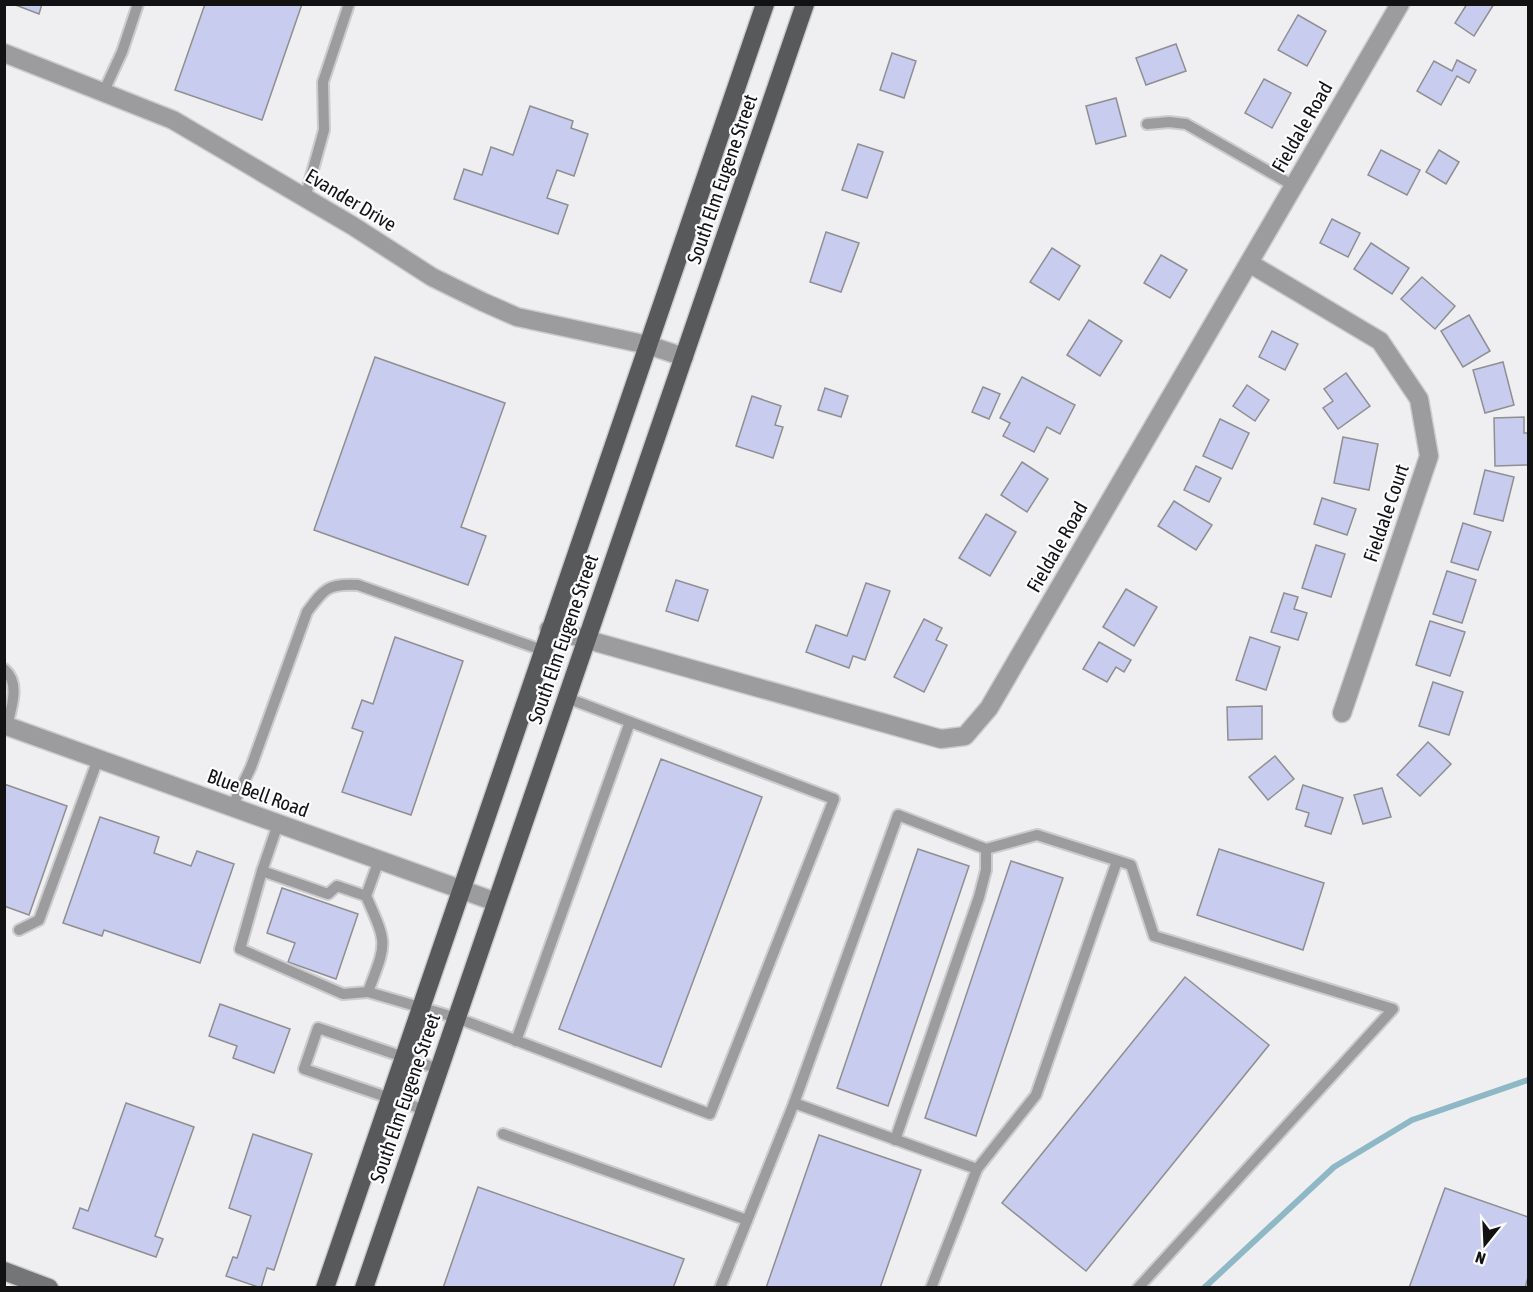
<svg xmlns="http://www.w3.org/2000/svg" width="1533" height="1292" font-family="'Asap Condensed',sans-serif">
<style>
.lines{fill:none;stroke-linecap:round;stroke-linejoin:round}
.stream{stroke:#8eb8c5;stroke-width:6}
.building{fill:#c8ccef;stroke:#8f8f92;stroke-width:1.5}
.lane-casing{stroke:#ccccce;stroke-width:14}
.street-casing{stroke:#ccccce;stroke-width:21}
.secondary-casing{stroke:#ccccce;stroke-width:21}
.primary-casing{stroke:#ccccce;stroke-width:21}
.lane{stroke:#9c9c9e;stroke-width:10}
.street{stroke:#9c9c9e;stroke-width:18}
.secondary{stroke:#747577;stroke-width:18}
.primary{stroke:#58595b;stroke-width:18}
.labels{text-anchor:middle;stroke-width:4.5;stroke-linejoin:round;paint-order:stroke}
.street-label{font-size:20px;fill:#121213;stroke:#fdfcff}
</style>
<rect width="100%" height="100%" fill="#efeff2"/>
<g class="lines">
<polyline class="stream" points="1204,1288 1334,1167 1412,1120 1528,1080"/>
</g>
<g class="building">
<polygon points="13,4 42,4 39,14"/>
<polygon points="205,4 302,4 262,120 175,90"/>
<polygon points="1467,4 1494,4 1474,36 1455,23"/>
<polygon points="1298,15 1326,31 1307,66 1278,50"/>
<polygon points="1176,44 1186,71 1146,85 1136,58"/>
<polygon points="892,53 916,61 904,98 880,90"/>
<polygon points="1457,60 1476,70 1469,83 1457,76 1441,105 1417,91 1434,61 1452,71"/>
<polygon points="1264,79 1291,93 1272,128 1245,113"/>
<polygon points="1116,98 1126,136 1096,144 1086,106"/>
<polygon points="530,106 573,121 571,128 588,134 574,176 557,170 547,198 568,205 558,234 454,199 464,169 482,175 491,147 513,155"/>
<polygon points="858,144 883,152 867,198 842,190"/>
<polygon points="1381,150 1420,170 1407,195 1368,175"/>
<polygon points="1439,150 1459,162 1446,184 1426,172"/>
<polygon points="1332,219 1360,233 1348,257 1320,243"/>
<polygon points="826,232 859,243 841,292 810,282"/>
<polygon points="1371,243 1409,268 1392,294 1354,269"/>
<polygon points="1052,248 1080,266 1059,300 1030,282"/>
<polygon points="1161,255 1187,270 1170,298 1144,283"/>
<polygon points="1422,277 1455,306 1435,329 1401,299"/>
<polygon points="1469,315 1490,351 1463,367 1441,331"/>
<polygon points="1089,320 1122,341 1100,376 1067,355"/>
<polygon points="1272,331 1298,344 1285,370 1259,357"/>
<polygon points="375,357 505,403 461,527 486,536 468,585 314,530"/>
<polygon points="1503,362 1514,405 1485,413 1473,370"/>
<polygon points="1346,373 1370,406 1338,429 1323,408 1333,401 1324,389"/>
<polygon points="1022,377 1075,405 1060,434 1047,427 1034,452 1003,436 1010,423 1000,418"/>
<polygon points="1247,385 1269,400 1255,421 1233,406"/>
<polygon points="983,387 1000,394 989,419 972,412"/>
<polygon points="825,388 848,396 841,417 818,410"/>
<polygon points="752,396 781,406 775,425 783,427 773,458 736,446"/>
<polygon points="1524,417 1524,433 1528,433 1528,465 1495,466 1494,418"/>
<polygon points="1220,419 1249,433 1232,469 1203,456"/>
<polygon points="1343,437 1378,444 1369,490 1334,483"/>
<polygon points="1022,462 1048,479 1027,512 1001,495"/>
<polygon points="1196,466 1221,478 1209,502 1184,490"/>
<polygon points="1485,470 1514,477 1503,521 1474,514"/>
<polygon points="1322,498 1356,509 1347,535 1314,524"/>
<polygon points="1174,501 1212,525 1196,550 1158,526"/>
<polygon points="986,514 1016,532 990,576 959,558"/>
<polygon points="1463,523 1491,532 1478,570 1451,562"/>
<polygon points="1316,545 1345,554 1331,597 1302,588"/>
<polygon points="1447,571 1476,580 1462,623 1433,614"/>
<polygon points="676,580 708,590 698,621 666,611"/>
<polygon points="866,583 890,591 865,660 853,656 849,668 806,652 816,625 847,636"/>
<polygon points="1126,589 1157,607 1134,646 1103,627"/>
<polygon points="1284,593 1298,597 1294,609 1307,613 1298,640 1271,632"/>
<polygon points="924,619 942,628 936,640 947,645 924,692 894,677"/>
<polygon points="1430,621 1465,632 1450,676 1416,665"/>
<polygon points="395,637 463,661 411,815 342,792 363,732 352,728 362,700 373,704"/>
<polygon points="1250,637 1280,647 1266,690 1236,680"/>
<polygon points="1099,642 1131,660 1124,672 1116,667 1107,682 1083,669"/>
<polygon points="1433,682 1463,692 1449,735 1419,726"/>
<polygon points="1262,706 1262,739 1228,740 1227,707"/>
<polygon points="1428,742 1451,764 1420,796 1397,775"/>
<polygon points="1275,756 1294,779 1268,800 1249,777"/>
<polygon points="661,759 762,797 661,1067 559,1029"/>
<polygon points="4,784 67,806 29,915 4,906"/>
<polygon points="1303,785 1343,798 1331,834 1305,826 1309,813 1296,809"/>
<polygon points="1382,788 1391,817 1363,824 1354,795"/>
<polygon points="100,817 159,837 154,853 191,866 197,851 234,864 200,963 104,930 102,936 63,923"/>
<polygon points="918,849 969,866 888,1106 837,1088"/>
<polygon points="1219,849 1324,883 1303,950 1197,915"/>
<polygon points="1011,861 1063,878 976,1136 925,1118"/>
<polygon points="282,888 358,914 336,979 288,962 295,943 267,933"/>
<polygon points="1185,977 1269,1045 1086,1271 1002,1203"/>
<polygon points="220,1004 290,1029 274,1073 233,1058 237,1046 209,1036"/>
<polygon points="126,1103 194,1127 155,1236 163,1239 156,1257 73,1228 80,1208 88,1211"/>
<polygon points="253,1134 312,1154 274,1270 267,1268 261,1288 226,1276 233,1257 237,1258 251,1216 229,1208"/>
<polygon points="819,1135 921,1170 880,1288 766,1288"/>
<polygon points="478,1187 684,1259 673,1288 443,1288"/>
<polygon points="1445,1188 1528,1217 1528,1277 1525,1288 1409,1288"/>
</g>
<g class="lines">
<defs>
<g id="lane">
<polyline points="104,91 122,52 138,4"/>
<polyline points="1147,124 1169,122 1186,124 1294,186"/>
<polyline points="305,198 324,130 323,82 349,4"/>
<path d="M4,669C21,683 11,708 7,726"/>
<path d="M232,807L251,767L307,612C324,589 328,583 358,585L542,650"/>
<polyline points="278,824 262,871 328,894 337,886 366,896"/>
<path d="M379,860L366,896C388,946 387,941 368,992L457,1018L710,1114L834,799L567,698"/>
<polyline points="262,871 240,949 343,994 368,992"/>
<polyline points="19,930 39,920 98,759"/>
<polyline points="516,1041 630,722"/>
<polyline points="794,1103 898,815 986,849 1037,835 1131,865 1154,936 1393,1009 1138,1288"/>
<polyline points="425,1110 304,1069 318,1028 439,1069"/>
<polyline points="503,1134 747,1220"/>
<polyline points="895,1140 979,897 986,870 986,849"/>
<polyline points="977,1169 1036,1095 1117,861"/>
<polyline points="720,1288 794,1103 977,1169 931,1288"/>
</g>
<g id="street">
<polyline points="4,53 173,120 353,226 432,277 483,302 517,317 648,345 684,357"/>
<polyline points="1249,263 1380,341 1419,399 1429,456 1342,713"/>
<polyline points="549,629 941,739 965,736 989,708 1400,4"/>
<polyline points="4,725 496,902"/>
</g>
<polyline id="secondary" points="4,1271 49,1288"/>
<g id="primary">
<polyline points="325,1288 765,4"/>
<polyline points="364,1288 805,4"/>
</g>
</defs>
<use href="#lane" class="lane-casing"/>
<use href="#street" class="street-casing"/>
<use href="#secondary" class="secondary-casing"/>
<use href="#primary" class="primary-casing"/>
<use href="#lane" class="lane"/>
<use href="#street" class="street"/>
<use href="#secondary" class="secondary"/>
<use href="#primary" class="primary"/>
</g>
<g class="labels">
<g class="street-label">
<text transform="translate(1302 127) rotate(-60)" y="7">Fieldale Road</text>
<text transform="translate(722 179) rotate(-71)" y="7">South Elm Eugene Street</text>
<text transform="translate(351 200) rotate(31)" y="7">Evander Drive</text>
<text transform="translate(1386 513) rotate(-71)" y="7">Fieldale Court</text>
<text transform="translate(1057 547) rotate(-60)" y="7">Fieldale Road</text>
<text transform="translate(563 639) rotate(-71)" y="7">South Elm Eugene Street</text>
<text transform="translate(258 793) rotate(20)" y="7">Blue Bell Road</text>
<text transform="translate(405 1098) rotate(-71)" y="7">South Elm Eugene Street</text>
</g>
</g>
<rect width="1533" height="1292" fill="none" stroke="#121213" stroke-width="12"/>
<g transform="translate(1485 1244) rotate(198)" stroke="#fdfcff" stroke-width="4.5" paint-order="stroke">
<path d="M0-4.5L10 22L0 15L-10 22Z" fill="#121213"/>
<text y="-9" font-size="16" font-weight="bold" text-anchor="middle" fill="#121213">N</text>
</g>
</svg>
